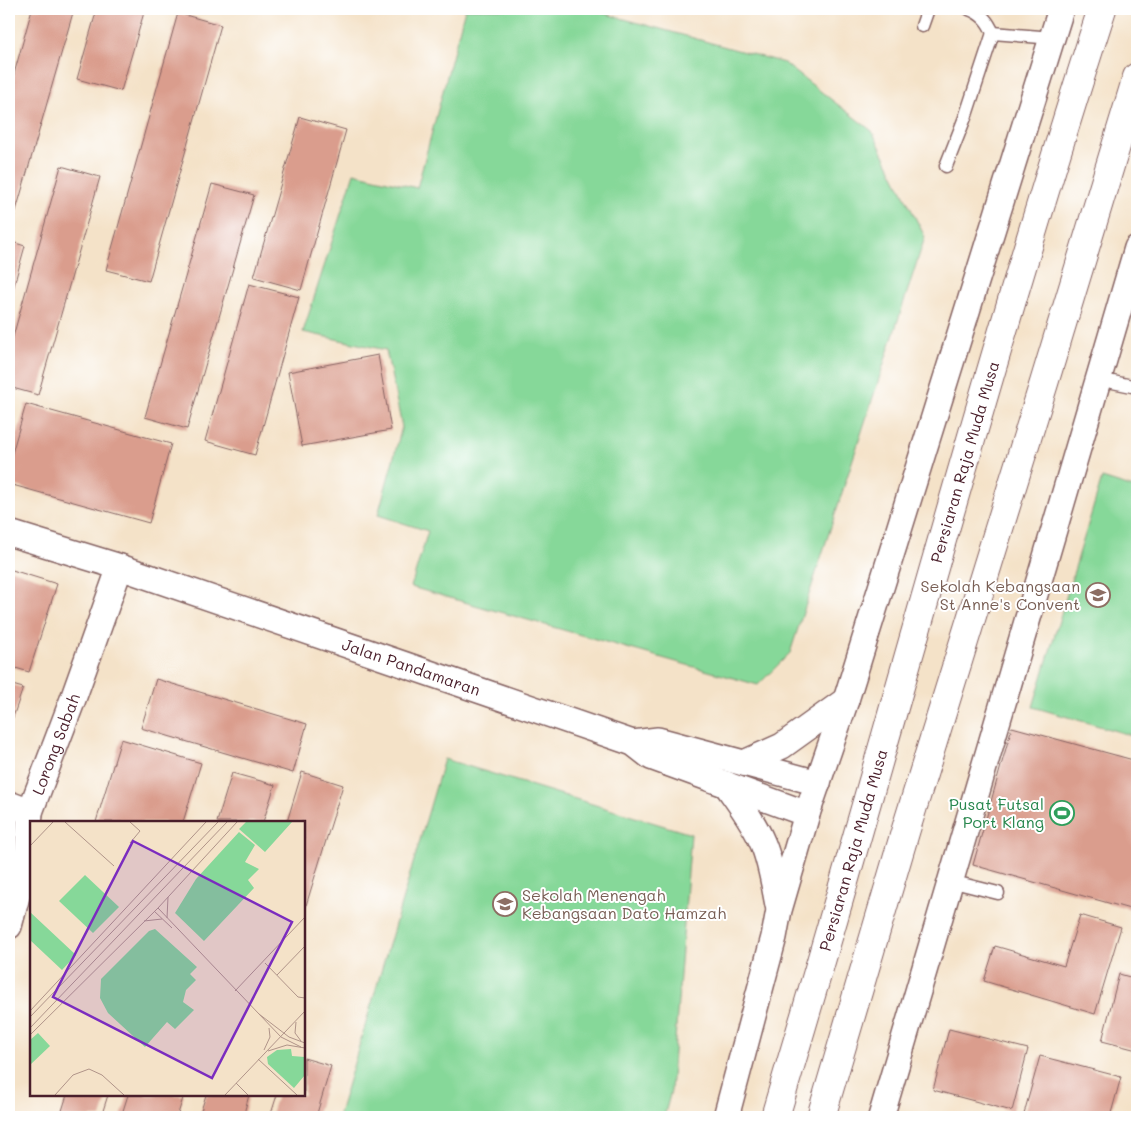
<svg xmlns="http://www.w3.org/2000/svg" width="1146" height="1126" font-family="Mali,sans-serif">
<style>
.green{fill:#86d899;stroke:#687c62}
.building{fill:#da9d8d}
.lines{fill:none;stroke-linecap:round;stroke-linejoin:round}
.service-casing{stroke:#866362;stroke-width:15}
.minor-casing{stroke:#866362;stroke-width:28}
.secondary-casing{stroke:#866362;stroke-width:30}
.service{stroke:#fff;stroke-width:12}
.minor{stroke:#fff;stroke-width:25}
.secondary{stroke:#fff;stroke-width:28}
.labels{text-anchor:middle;stroke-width:4;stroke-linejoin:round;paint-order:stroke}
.street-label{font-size:16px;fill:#4a1f2b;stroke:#fff}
.education-label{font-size:16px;fill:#785e54;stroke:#fff;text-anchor:end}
.leisure-label{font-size:16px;fill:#27864d;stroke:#fff;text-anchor:end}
.inset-road{fill:none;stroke:#b09489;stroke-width:1}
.view{fill:#7b2cbf;fill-opacity:0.15;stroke:#7b2cbf;stroke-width:2.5}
.inset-edge{fill:none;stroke:#4a1f2b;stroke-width:2.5}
</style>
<rect width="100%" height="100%" fill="#fff"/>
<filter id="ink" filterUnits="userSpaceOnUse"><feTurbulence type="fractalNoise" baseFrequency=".02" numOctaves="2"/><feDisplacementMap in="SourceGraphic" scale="10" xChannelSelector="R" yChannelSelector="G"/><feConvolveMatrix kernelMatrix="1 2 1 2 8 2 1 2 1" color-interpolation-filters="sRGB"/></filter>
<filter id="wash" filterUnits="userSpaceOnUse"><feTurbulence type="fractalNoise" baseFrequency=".0096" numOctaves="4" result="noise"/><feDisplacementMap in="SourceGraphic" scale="20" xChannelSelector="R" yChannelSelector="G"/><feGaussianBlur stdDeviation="1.12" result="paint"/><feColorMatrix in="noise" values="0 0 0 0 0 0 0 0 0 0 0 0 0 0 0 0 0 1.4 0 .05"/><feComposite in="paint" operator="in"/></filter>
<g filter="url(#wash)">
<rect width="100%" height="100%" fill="#f4e2c8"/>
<g class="green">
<polygon points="465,9 588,9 784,63 872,131 925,237 790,653 758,685 411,587 428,531 378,515 402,427 386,350 303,332 354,173 417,188"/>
<polygon points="1102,478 1137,489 1137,737 1033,707"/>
<polygon points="444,759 691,834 671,1091 664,1117 338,1117"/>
</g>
<g id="blocks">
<g class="building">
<polygon points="32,9 74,9 9,235 9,92"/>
<polygon points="97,9 145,9 121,91 77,79"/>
<polygon points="178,13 221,25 149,281 106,270"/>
<polygon points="300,117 346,130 301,290 254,277"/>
<polygon points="61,166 100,177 38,395 9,387 9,351"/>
<polygon points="212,184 254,195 187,429 145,417"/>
<polygon points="9,241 25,246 9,303"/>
<polygon points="249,284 299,297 255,455 205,441"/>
<polygon points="378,355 391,430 302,446 288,372"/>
<polygon points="26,404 171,444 149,523 9,484 9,464"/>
<polygon points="9,569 57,584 29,672 9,666"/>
<polygon points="156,679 307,724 293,773 141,728"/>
<polygon points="9,684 23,688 9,729"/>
<polygon points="1012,727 1137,761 1137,911 973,865"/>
<polygon points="121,739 201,763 183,822 96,822"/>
<polygon points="302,772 343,785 304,912 304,822 287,822"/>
<polygon points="232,773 275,785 263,822 217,822"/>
<polygon points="1080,915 1121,927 1095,1014 984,981 995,946 1064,966"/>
<polygon points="1119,974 1137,979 1137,1050 1102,1041"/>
<polygon points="949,1029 1028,1049 1012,1111 933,1090"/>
<polygon points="1040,1056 1121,1077 1110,1117 1023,1117"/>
<polygon points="304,1058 331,1066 316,1117 270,1117 277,1095 304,1095"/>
<polygon points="67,1095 108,1095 101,1117 60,1117"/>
<polygon points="128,1095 184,1095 177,1117 121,1117"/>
<polygon points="206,1095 249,1095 243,1117 199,1117"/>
</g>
</g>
</g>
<g filter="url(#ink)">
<use href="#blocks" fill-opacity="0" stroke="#866362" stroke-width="1"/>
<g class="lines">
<defs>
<g id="service">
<path d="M969,9C982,14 988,21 993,33"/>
<polyline points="922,26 928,9"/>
<polyline points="946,166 966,115 993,33 1053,38"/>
<polyline points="1098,379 1137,387"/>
<polyline points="950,881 998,893"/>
</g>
<g id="minor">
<path id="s1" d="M9,533L120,567L633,743L651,757L807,814"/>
<polyline points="633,743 658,740 818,783"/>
<polyline points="744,763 782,746 846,700"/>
<path d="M726,784C739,803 754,822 763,844C771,863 774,885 778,905"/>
<polyline points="9,804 30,812"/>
<path id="s2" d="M9,926L27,859L30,812L73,699L120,567"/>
<polyline points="726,1117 774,937 779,910 807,814 846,700 1061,9"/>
<polyline points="881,1117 1137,248"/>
</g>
<g id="secondary">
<path id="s3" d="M775,1117C800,1032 826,946 850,861C932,576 1011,291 1102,9"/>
<polyline points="821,1117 906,829 1044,383 1137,77"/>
</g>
</defs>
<use href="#service" class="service-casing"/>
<use href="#minor" class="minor-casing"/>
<use href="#secondary" class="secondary-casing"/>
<use href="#service" class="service"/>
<use href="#minor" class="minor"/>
<use href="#secondary" class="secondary"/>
</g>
</g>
<defs>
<symbol id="school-ring" viewBox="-11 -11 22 22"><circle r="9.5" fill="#fff" stroke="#8d6e63" stroke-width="1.5"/><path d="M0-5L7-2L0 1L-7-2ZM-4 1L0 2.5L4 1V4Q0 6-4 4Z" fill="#8d6e63"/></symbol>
<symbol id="stadium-ring" viewBox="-11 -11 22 22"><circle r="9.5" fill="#fff" stroke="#2e9e5b" stroke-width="1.5"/><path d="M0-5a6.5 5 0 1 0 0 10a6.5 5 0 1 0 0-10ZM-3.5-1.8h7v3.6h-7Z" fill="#2e9e5b"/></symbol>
</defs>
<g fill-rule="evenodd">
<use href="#school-ring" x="1084" y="581" width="28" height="28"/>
<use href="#stadium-ring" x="1048" y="799" width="28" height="28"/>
<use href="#school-ring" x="491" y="890" width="28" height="28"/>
</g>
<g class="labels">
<g class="street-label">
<text dy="6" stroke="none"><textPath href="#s3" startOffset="682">Persiaran Raja Muda Musa</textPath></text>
<text dy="6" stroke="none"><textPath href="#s1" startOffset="424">Jalan Pandamaran</textPath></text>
<text dy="6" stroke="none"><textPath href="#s2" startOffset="189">Lorong Sabah</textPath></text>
<text dy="6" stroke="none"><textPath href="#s3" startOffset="278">Persiaran Raja Muda Musa</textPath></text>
</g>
<g class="education-label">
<text x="1080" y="592">Sekolah Kebangsaan<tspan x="1080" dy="18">St Anne's Convent</tspan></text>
<text x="522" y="901" text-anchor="start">Sekolah Menengah<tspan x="522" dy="18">Kebangsaan Dato Hamzah</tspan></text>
</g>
<g class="leisure-label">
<text x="1044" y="810">Pusat Futsal<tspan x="1044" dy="18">Port Klang</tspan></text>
</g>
</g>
<g transform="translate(30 821)">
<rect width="275" height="275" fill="#f4e2c8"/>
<path d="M216,1H262L235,31L209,8ZM209,11L225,24L215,41L229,48L218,59L224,67L174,120L145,92L166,58ZM55,54L89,86L63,112L29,80ZM0,91L46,134L32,149L0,119ZM125,108L167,146L160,153L166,159L156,169L153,181L164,189L145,208L137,201L115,226L78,192L70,177L71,158L119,110ZM8,212L20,225L0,244V219ZM261,228L262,235L275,236V254L264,267L238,243L237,236L247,229Z" fill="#86d899"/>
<path class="inset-road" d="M35,1L84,45M100,22L110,10L100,1M0,25L23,1M128,87L229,193L259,216L275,222M124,90L142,107M137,97L138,76M114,100L132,98M235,142L268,176L275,177M247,154L275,125M205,170L275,96M0,190L176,1M229,193L251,216L271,226M0,196L188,1M266,201L265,212L271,220M0,207L197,1M0,214L128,87L207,1M234,229L240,216L239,207M238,230L257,224L275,227M228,238L267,274M206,262L218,274M25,274L43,254L59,248L72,254L94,274M195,274L275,190"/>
<path class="view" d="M103,20L262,101L182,257L23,176Z"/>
<rect width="275" height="275" class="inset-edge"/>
</g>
<rect width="1146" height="1126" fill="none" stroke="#fff" stroke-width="30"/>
</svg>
